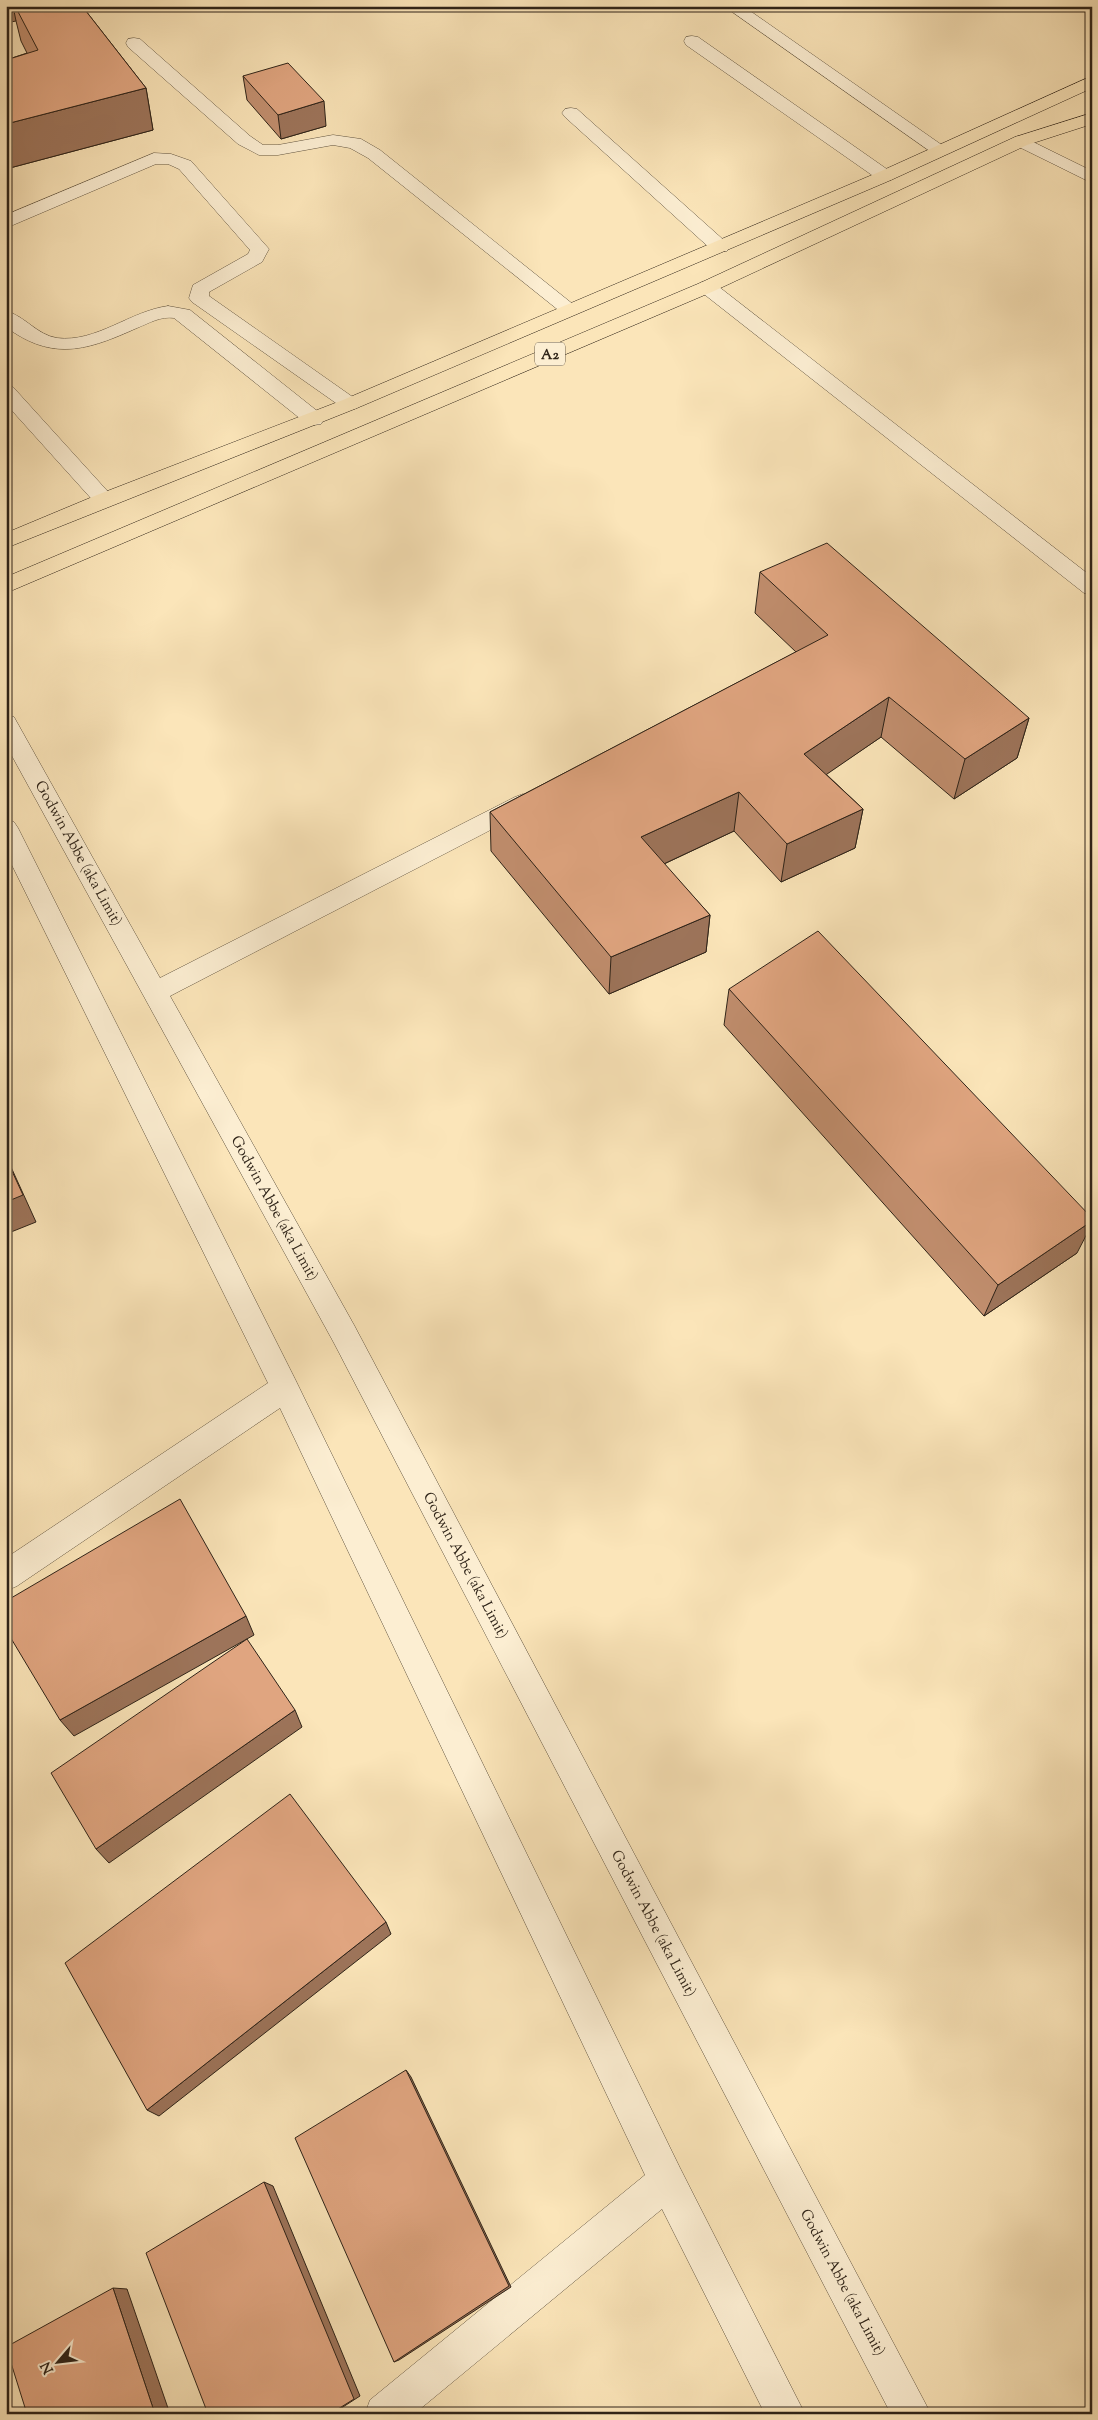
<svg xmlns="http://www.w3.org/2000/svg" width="1098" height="2420" font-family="'Sorts Mill Goudy',serif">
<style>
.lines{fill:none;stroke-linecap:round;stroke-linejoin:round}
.minor-casing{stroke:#615440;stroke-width:1}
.highway-casing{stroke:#2e2318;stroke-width:1}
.minor{fill:#fceed2;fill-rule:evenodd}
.highway{fill:#fbe5b9;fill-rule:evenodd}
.wall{fill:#c18e6e;stroke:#2e2318}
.shaded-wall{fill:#9d745a;stroke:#2e2318}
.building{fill:#e0a580;stroke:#2e2318}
.labels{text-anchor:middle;stroke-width:4;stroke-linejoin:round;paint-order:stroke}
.shield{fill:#fceed2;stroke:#6c6050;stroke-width:1}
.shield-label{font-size:14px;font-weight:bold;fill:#2e2318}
.street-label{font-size:15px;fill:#2e2318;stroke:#fceed2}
</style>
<rect width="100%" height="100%" fill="#fbe5b9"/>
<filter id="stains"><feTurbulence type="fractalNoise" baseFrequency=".004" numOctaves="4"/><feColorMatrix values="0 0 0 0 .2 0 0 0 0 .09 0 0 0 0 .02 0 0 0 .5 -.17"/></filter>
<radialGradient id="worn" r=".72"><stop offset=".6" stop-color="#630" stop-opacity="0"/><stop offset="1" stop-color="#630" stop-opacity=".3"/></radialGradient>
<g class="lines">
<defs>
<g id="minor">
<polygon points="724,6 743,6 949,150 946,154 934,154"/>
<polygon points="692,36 698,37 891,172 894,176 891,180 879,180 686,45 684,41 686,37"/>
<polygon points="134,38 140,39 250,136 263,145 278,145 333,135 361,139 380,150 579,309 576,313 569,315 562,313 368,158 350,148 333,145 278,155 259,155 238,144 128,47 126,43 128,39"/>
<polygon points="571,108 577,109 727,243 729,247 727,251 713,251 565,117 562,113 565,109"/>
<polygon points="1021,136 1092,171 1092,183 1015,145 1012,141 1015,137"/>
<polygon points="154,153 171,154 191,161 269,249 262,262 209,292 209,296 357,400 360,404 357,408 350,410 343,408 192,302 189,298 193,285 248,254 250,250 179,169 168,164 156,164 6,228 6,215"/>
<polygon points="707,281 714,283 1092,577 1092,595 1084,593 700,291 697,287 700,283"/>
<path d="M168,306L190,310L321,414L324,419L321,424L314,425L307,424L174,318C161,316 149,323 137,328C88,350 53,362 6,327V311C25,316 37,335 57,338C96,343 130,311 168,306Z"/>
<polygon points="6,385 13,387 111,495 115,500 111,505 104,507 97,505 6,404"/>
<polygon points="6,715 14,717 160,978 515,797 523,794 531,797 535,803 531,809 170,996 354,1325 931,2414 891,2414 334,1343 6,745"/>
<polygon points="6,819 14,822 18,828 295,1379 680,2168 805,2414 765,2414 662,2209 414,2414 365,2414 370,2400 645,2175 280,1408 17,1586 6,1591 6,1558 268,1383 6,853"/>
</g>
<g id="highway">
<polygon points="1092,76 1092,88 891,180 357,408 6,548 6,533 97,495 343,400 879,172"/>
<polygon points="1092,113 1092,124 1027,145 714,291 6,593 6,577 700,283 1015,137"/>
</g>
</defs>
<use href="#minor" class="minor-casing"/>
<use href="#highway" class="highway-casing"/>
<use href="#minor" class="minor"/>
<use href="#highway" class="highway"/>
</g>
<g class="wall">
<polygon points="6,6 82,6 146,88 153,130 6,169 6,60 27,53 21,41 16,21"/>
<polygon points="243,76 326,126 281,139 247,100"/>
<polygon points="760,572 1029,718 1017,758 954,799 881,737 826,774 863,809 855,848 781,882 734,831 664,864 710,915 706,952 609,994 491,851 490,812 796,652 755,613"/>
<polygon points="729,989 1077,1253 984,1316 724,1025"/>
</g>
<g class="shaded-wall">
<polygon points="6,6 13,6 16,21 6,23"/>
<polygon points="146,88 153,130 6,169 6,124"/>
<polygon points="324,101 326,126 281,139 278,115"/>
<polygon points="889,697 881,737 798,794 804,754"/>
<polygon points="1029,718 1017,758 954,799 965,759"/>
<polygon points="739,792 734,831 638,876 641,837"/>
<polygon points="863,809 855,848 781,882 787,844"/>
<polygon points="710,915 706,952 609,994 611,957"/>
<polygon points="6,1156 36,1222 6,1234"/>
<polygon points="1092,1221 1092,1224 1077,1253 984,1316 998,1285"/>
<polygon points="246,1616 254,1635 74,1736 60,1720"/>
<polygon points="295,1710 302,1727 109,1863 96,1849"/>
<polygon points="386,1922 391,1934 159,2116 147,2110"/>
<polygon points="406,2070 411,2077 511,2287 399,2360 394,2362"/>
<polygon points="264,2182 273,2186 360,2396 332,2414 330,2414"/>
<polygon points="113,2288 127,2289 170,2414 155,2414"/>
</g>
<g class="building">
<polygon points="15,6 82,6 146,88 6,124 6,60 38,50"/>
<polygon points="288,63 324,101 278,115 243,76"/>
<polygon points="827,543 1029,718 965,759 889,697 804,754 863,809 787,844 739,792 641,837 710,915 611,957 490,812 828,635 760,572"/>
<polygon points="818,931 1092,1218 1092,1221 998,1285 729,989"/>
<polygon points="6,1158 23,1195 6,1202"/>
<polygon points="180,1499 246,1616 60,1720 6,1630 6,1601"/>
<polygon points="247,1639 295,1710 96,1849 51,1773"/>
<polygon points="290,1794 386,1922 147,2110 65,1963"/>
<polygon points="406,2070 509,2286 394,2362 295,2138"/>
<polygon points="264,2182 354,2399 330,2414 208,2414 146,2253"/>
<polygon points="113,2288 155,2414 27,2414 6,2347"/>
</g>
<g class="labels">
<rect class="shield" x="535" y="342.5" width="30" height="23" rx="4"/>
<g class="shield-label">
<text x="550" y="359">A2</text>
</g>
<g class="street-label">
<text transform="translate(79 853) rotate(61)" y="5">Godwin Abbe (aka Limit)</text>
<text transform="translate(275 1208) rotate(61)" y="5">Godwin Abbe (aka Limit)</text>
<text transform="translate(466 1565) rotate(62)" y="5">Godwin Abbe (aka Limit)</text>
<text transform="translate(654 1923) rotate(62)" y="5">Godwin Abbe (aka Limit)</text>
<text transform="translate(843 2282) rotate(62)" y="5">Godwin Abbe (aka Limit)</text>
</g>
</g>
<rect width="1098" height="2420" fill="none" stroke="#fbe5b9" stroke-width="25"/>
<rect x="8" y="8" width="1083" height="2405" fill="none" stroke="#2e2318" stroke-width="2.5"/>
<rect x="12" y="12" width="1073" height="2395" fill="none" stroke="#2e2318"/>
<g transform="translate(58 2362) rotate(242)" stroke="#fceed2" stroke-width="4" paint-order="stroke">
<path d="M0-4L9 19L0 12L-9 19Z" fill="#2e2318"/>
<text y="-8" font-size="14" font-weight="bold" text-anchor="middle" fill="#2e2318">N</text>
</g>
<rect width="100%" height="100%" filter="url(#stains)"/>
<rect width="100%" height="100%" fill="url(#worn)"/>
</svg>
